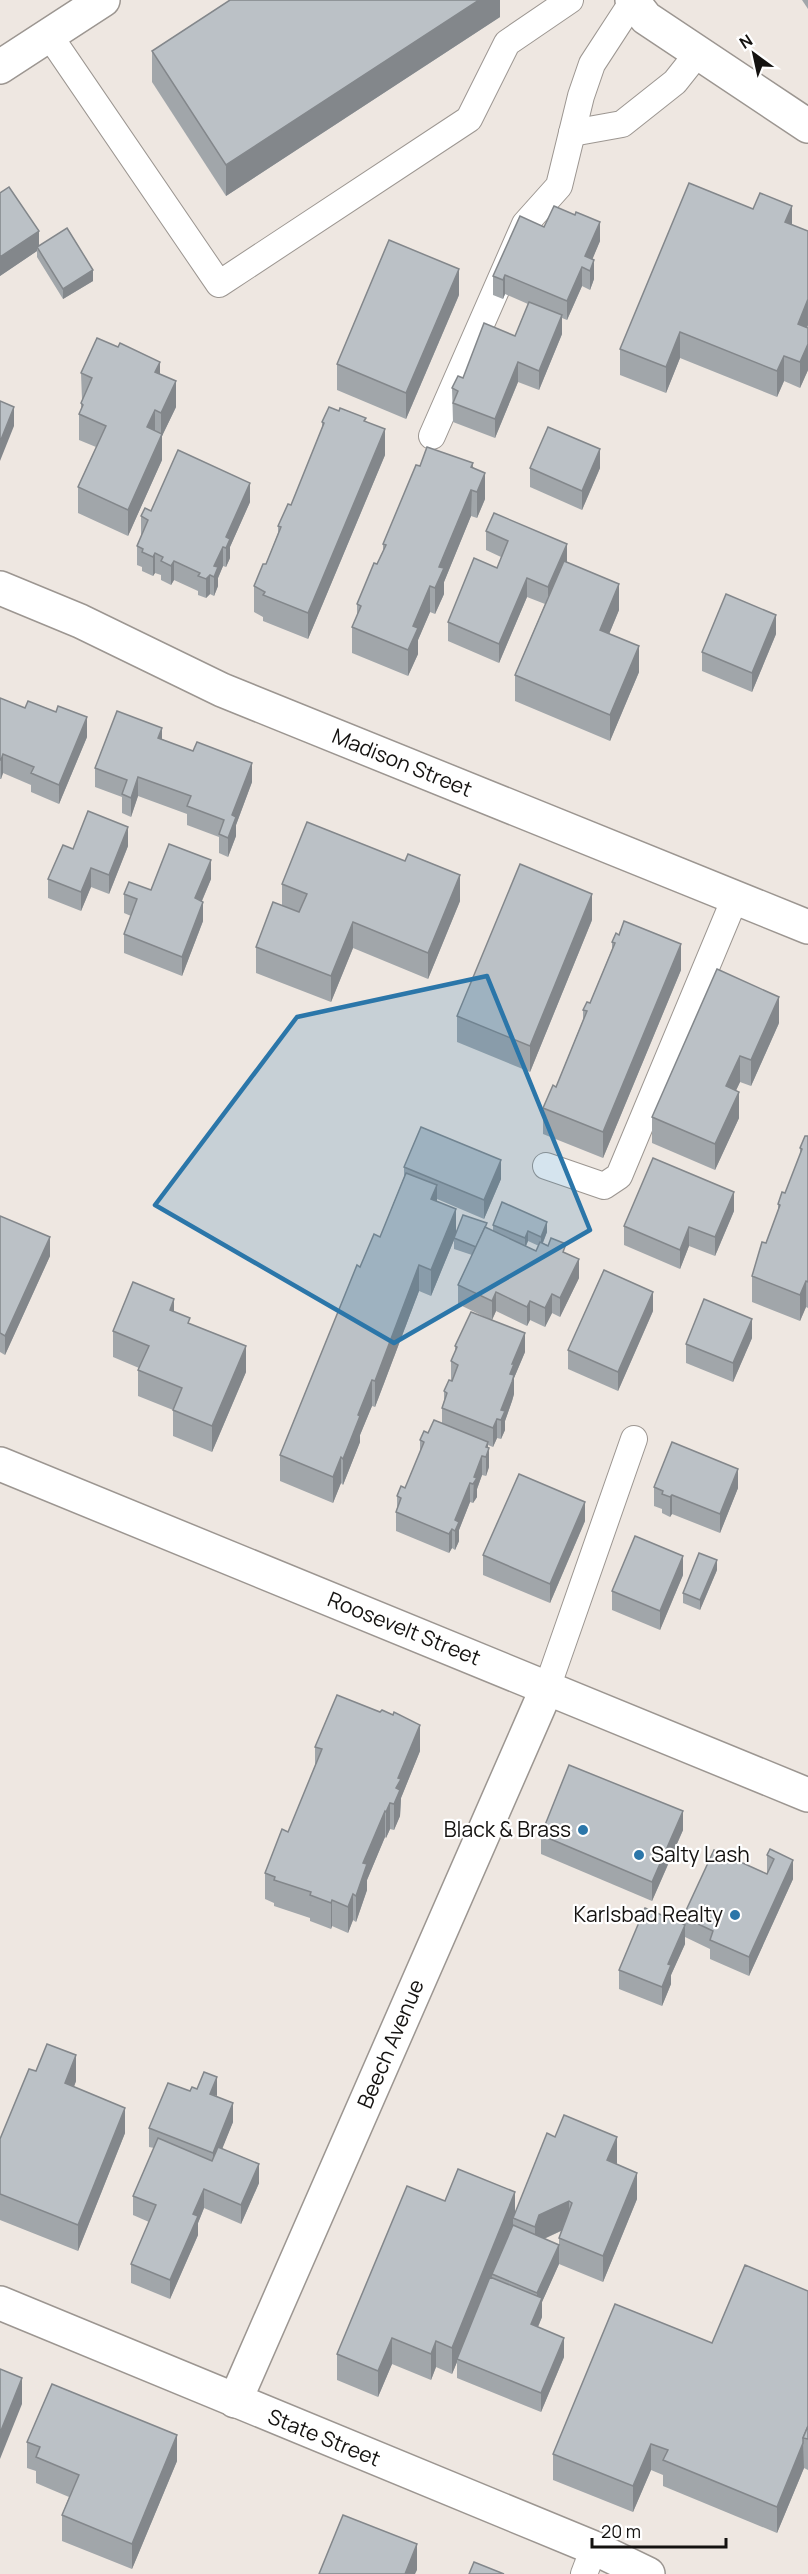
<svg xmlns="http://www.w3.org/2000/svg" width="808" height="2574" font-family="Manrope,sans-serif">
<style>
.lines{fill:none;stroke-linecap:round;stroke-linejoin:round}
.lane-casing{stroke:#9c9691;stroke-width:28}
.street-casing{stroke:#9c9691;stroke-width:36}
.secondary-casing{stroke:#9c9691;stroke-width:36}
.lane{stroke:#fff;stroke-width:26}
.street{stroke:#fff;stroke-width:33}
.secondary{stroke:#fff;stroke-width:33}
.wall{fill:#a1a6aa;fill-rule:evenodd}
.shaded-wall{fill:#83878b}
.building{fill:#bbc1c6;stroke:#83878b;stroke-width:1.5}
.marked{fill:#2b76a9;fill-opacity:0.2;stroke:#2b76a9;stroke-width:4.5;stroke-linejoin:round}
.poi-dot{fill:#2b76a9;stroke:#fff;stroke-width:2}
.labels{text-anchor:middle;stroke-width:4.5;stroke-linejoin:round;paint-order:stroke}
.street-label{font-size:21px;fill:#141210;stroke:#fff}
.poi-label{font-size:21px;fill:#141210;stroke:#fff;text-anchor:end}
</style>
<rect width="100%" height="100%" fill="#eee7e1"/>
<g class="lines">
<defs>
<g id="lane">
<polyline points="49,35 219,284 469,119 507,43 570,0"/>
<polyline points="572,133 622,124 675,82 698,53"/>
<polyline points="432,436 525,224 559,186 581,96 592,64 633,1"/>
<polyline points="546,1166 604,1186 619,1176 735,898"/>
<polyline points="547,1688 634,1439"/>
<polyline points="584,2574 594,2548"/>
</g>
<polyline id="street" points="235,2401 547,1688"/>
<g id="secondary">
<polyline points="632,0 646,18 808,126"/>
<polyline points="0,67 103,0"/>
<polyline points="0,588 80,621 222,690 808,927"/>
<polyline points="0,1464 808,1795"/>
<polyline points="0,2303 594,2548 648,2574"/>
</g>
</defs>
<use href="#lane" class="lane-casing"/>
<use href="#street" class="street-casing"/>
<use href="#secondary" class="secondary-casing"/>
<use href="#lane" class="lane"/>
<use href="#street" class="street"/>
<use href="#secondary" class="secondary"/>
</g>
<g class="wall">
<polygon points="500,0 500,17 226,196 152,82 152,51"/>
<polygon points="802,0 808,0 808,9"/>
<polygon points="0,193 39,246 93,281 63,299 37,257 37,251 0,276"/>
<polygon points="792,225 808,231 808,325 807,328 808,328 808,370 800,388 784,381 777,397 680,358 666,393 620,375 620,349"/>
<polygon points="544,227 600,241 592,259 594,279 590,290 582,286 567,320 562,318 562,334 539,390 518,382 495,438 453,422 452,388 463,378 515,336 528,304 505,294 503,299 493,295 493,276"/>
<polygon points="459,295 406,419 337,390 337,364"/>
<polygon points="81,373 160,374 176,407 162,436 162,460 128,536 78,513 78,487 96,447 79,440 79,414 81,411 81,403 82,400"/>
<polygon points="366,421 385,455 308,639 263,621 263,617 254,612 254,586 266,564 278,533 278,526 291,505 322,429 322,422"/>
<polygon points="420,466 473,467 485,499 477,518 471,516 444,582 444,594 435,614 430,612 418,640 418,654 408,676 352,653 352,627 357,616 357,604 377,564 383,551 383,544"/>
<polygon points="530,468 600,468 582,510 530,487"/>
<polygon points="250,502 230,547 230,558 226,567 223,566 218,578 218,586 214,596 210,594 206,598 198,595 198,591 174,580 171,585 161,580 161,575 155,573 153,576 142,571 142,567 137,565 137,546 141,536 141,516 151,511"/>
<polygon points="486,531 567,562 619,610 609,634 639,672 610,741 515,701 515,675 545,604 527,597 499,663 448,641 448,622 497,568 501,557 486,550"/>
<polygon points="776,634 752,692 702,671 702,652"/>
<polygon points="0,698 87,737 59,804 31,792 31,785 3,773 1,779 0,779"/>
<polygon points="162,739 252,782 236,825 236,836 228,857 219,853 219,837 187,825 187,814 138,796 131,817 122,813 122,797 95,787 95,768"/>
<polygon points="128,846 109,894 91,887 81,911 48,898 48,879 73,849"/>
<polygon points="211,879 202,901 203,921 182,976 124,953 124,934 131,916 124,913 124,894"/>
<polygon points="282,884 460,901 428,979 353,948 331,1002 256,973 256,947 282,905"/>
<polygon points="592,920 530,1072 457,1042 457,1016"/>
<polygon points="612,942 681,970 603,1158 543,1134 543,1108 556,1087 583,1020 583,1010 590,1003 612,949"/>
<polygon points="779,1023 751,1086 740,1082 736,1090 739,1118 715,1170 652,1143 652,1117"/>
<polygon points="808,1136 808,1308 806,1307 800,1321 752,1302 752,1276 766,1243 778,1211 778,1204 785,1193 800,1156 800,1148"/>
<path d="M404,1167L501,1179L484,1219L437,1199V1201L456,1233L487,1228L493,1231V1225L547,1232L543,1243L566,1253L579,1278L560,1317L552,1313L545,1327L530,1320L527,1326L496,1311L492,1320L525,1352L514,1378V1394L512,1401L505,1421V1430L501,1439L497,1438L493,1447L488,1445L489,1467L486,1476L482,1475L477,1489V1497L473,1503L470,1502L459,1530V1541L455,1550L452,1548L449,1553L396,1531V1512L397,1508V1496L405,1488L420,1452V1440L442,1423V1408L444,1401V1391L451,1380V1361L455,1352V1346L487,1318L458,1304V1285L472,1255L454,1249V1240L431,1296L419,1291L375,1407L372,1406L360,1435V1442L343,1485L341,1483L333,1503L280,1481V1455L360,1267L380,1237L404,1177ZM528,1241L539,1246L536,1251L526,1246Z"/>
<polygon points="734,1211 715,1256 689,1246 680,1269 624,1245 624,1226"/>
<polygon points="0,1216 50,1256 5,1355 0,1352"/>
<polygon points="653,1311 618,1391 568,1369 568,1350"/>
<polygon points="174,1312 190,1324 246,1372 212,1452 173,1436 173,1410 138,1396 138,1370 139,1368 113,1357 113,1331"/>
<polygon points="752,1338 733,1382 686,1363 686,1344"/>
<polygon points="654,1487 738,1488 720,1533 672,1514 670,1517 662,1513 662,1509 654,1506"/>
<polygon points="585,1521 550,1603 483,1575 483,1555"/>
<polygon points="717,1570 700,1610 683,1603 683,1593"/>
<polygon points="683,1575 660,1630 612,1610 612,1591"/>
<polygon points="315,1747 420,1751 401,1798 400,1816 394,1830 390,1829 386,1838 385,1837 367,1880 367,1890 356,1922 353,1920 348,1933 332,1926 331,1929 310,1921 310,1918 274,1906 274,1903 265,1899 265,1873 288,1832 315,1768"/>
<polygon points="683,1830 652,1901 541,1854 541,1835"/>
<polygon points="770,1849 793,1879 749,1976 710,1959 710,1949 685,1937 685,1944 671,1975 671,1984 662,2006 619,1989 619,1970 683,1924 683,1917 767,1874 767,1855"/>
<polygon points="36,2071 76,2081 74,2087 125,2133 78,2251 0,2220 0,2139"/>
<polygon points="190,2091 217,2096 233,2122 222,2148 259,2183 241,2224 204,2208 198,2223 198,2235 170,2299 131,2283 131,2264 149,2222 133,2215 133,2196 154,2148 149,2147 149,2128"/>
<polygon points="617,2163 616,2164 637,2199 603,2282 559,2264 559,2238 561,2231 544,2239 559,2264 542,2302 542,2317 538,2327 564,2357 541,2412 457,2378 457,2362 452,2374 436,2367 431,2380 392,2364 378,2397 337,2380 337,2354 445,2201 515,2212"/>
<polygon points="808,2291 808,2470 804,2468 777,2533 663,2486 663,2475 651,2470 633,2512 553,2480 553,2454 712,2343"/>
<polygon points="27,2442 177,2461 132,2569 62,2541 62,2515 69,2497 36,2483 36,2471 27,2468"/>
</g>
<g class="shaded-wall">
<polygon points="479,0 500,0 500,17 226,196 226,165"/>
<polygon points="792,206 792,232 785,222"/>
<polygon points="600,222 600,241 588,270 585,256"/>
<polygon points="39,231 39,249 37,247 37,251 0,276 0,257"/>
<polygon points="594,260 594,279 590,290 590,271"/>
<polygon points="582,267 582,286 567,320 567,301"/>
<polygon points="459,269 459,295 406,419 406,393"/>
<polygon points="93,270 93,281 63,299 63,289"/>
<polygon points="505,275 505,294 503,299 503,280"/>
<polygon points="808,299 808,325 798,350 798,324"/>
<polygon points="562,315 562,334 539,390 539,371"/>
<polygon points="680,332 680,358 666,393 666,367"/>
<polygon points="808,344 808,370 800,388 800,362"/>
<polygon points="784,356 784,381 777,397 777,371"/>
<polygon points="160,362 160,387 155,372"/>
<polygon points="518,362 518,382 495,438 495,419"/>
<polygon points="176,381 176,407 162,436 162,460 128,536 128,510 161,437 161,413"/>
<polygon points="14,407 14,426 0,461 0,442"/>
<polygon points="155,410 155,436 147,427"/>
<polygon points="385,429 385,455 308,639 308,613"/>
<polygon points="600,449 600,468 582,510 582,491"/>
<polygon points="473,463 471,516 444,582 444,594 435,614 435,588 439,567"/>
<polygon points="485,473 485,499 477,518 477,492"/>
<polygon points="250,483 250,502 230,547 230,558 226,567 226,537"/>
<polygon points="567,544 567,563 548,606 548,587"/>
<polygon points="223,547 223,566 218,578 218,586 214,596 214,566"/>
<polygon points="155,553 155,573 153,576 153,557"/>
<polygon points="174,561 174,580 171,585 171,566"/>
<polygon points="210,575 210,594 206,598 206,579"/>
<polygon points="527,578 527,597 499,663 499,644"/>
<polygon points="619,584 619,610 600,656 600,630"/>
<polygon points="430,586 430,612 418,640 418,654 408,676 408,650 413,626"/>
<polygon points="776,615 776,634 752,692 752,673"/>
<polygon points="639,646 639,672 610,741 610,715"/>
<polygon points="87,717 87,737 59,804 59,785"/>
<polygon points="162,728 162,747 158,738"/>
<polygon points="3,754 3,773 1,779 1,760"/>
<polygon points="252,763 252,782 236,825 236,836 228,857 228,838 232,815"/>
<polygon points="138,777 138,796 131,817 131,798"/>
<polygon points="128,827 128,846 109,894 109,875"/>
<polygon points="211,860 211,879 195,917 195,898"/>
<polygon points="91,868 91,887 81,911 81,892"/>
<polygon points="460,875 460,901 428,979 428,953"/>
<polygon points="592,894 592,920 530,1072 530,1046"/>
<polygon points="203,902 203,921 182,976 182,957"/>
<polygon points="353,922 353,948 331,1002 331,976"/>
<polygon points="681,944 681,970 603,1158 603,1132"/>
<polygon points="779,997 779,1023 751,1086 751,1060"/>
<polygon points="740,1056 740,1082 726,1112 726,1086"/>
<polygon points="739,1092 739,1118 715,1170 715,1144"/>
<polygon points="501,1160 501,1179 484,1219 484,1200"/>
<polygon points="437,1185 437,1210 431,1199"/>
<polygon points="734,1192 734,1211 715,1256 715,1237"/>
<polygon points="456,1209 456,1235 431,1296 431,1270"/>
<polygon points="547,1222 547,1232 541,1247 541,1237"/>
<polygon points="689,1227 689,1246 680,1269 680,1250"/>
<polygon points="528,1231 528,1241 525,1248 525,1238"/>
<polygon points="50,1237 50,1256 5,1355 5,1336"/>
<polygon points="579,1259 579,1278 560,1317 560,1298"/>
<polygon points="419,1265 419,1291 375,1407 375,1381"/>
<polygon points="806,1281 806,1307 800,1321 800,1295"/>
<polygon points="496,1292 496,1311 492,1320 492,1301"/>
<polygon points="653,1292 653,1311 618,1391 618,1372"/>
<polygon points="552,1294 552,1313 545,1327 545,1308"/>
<polygon points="174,1299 174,1325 170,1310"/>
<polygon points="530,1301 530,1320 527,1326 527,1307"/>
<polygon points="752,1319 752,1338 733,1382 733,1363"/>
<polygon points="525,1333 525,1352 514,1378 514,1394 512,1401 505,1421 505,1430 501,1439 501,1410 512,1364"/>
<polygon points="246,1346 246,1372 212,1452 212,1426"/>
<polygon points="372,1380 372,1406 360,1435 360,1442 343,1485 343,1459 358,1415"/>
<polygon points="497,1419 497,1438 493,1447 493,1428"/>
<polygon points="488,1442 488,1452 489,1448 489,1467 486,1476 486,1447"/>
<polygon points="482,1456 482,1475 477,1489 477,1497 473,1503 474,1477"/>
<polygon points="341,1457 341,1483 333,1503 333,1477"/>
<polygon points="738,1469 738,1488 720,1533 720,1514"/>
<polygon points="470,1483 470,1502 459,1530 459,1541 455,1550 455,1520"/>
<polygon points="672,1495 672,1514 670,1517 670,1497"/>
<polygon points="585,1502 585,1521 550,1603 550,1584"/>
<polygon points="452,1529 452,1548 449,1553 449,1534"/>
<polygon points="683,1556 683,1575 660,1630 660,1611"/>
<polygon points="717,1560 717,1570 700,1610 700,1600"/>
<polygon points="420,1725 420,1751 401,1798 400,1816 394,1830 394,1804 398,1778"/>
<polygon points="390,1803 390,1829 386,1838 386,1812"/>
<polygon points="385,1811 385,1837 367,1880 367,1890 356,1922 356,1896 363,1863"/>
<polygon points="683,1811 683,1830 652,1901 652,1882"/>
<polygon points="793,1860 793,1879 749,1976 749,1957"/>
<polygon points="353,1894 353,1920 348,1933 348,1907"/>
<polygon points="332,1900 332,1926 331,1929 331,1903"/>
<polygon points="685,1925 685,1944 671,1975 671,1984 662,2006 662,1987 668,1964"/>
<polygon points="76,2055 76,2081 65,2109 65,2083"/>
<polygon points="217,2077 217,2096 210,2094"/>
<polygon points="233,2103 233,2122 213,2172 213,2153"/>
<polygon points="125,2108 125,2133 78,2251 78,2225"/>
<polygon points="617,2137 617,2163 607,2186 607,2160"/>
<polygon points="259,2164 259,2183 241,2224 241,2205"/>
<polygon points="637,2173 637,2199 603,2282 603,2256"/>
<polygon points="204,2189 204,2208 198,2223 198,2235 170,2299 170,2280 193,2214"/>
<polygon points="515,2192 515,2218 513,2218 513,2225 458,2359 457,2359 457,2362 452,2374 452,2348"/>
<polygon points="569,2201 569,2227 539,2241 535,2253 535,2227 539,2215"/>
<polygon points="559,2245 559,2264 542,2302 542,2317 531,2343 531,2324 537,2309 537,2293"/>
<polygon points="392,2338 392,2364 378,2397 378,2371"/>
<polygon points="564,2338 564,2357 541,2412 541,2393"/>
<polygon points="436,2341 436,2367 431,2380 431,2354"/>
<polygon points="22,2378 22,2404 0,2459 0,2433"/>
<polygon points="177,2435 177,2461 132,2569 132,2544"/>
<polygon points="803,2443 804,2468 777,2533 777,2507"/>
<polygon points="651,2444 651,2470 633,2512 633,2486"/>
<polygon points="417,2544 417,2570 415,2574 405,2574"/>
</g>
<g class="building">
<polygon points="230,0 479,0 226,165 152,51"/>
<polygon points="689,183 753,209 760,193 792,206 785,222 808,231 808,299 798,324 808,328 808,344 800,362 784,356 777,371 680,332 666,367 620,349"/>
<polygon points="9,187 39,231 0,257 0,193"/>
<polygon points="554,206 575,215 576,212 600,222 585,256 594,260 590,271 582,267 567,301 505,275 503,280 493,276 520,216 544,227"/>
<polygon points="67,228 93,270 63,289 37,247"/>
<polygon points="389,240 459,269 406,393 337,364"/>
<polygon points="529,302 562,315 539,371 518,362 495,419 453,403 458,391 452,388 458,376 463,378 484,323 515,336"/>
<polygon points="97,338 118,347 120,343 160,362 155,372 176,381 161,413 155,410 147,427 162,434 128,510 78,487 106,426 79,414 83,405 81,403 92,378 81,373"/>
<polygon points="0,401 14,407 0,442"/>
<polygon points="329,407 339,411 340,408 366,418 364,421 385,429 308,613 263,595 265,592 254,586 263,564 266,564 281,527 278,526 288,504 291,505 324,423 322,422"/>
<polygon points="548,427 600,449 582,491 530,468"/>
<polygon points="427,447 473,463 471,467 485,473 477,492 471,490 439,567 444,568 435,588 430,586 413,626 418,628 408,650 352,627 361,606 357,604 374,563 377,564 386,545 383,544 416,465 420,466"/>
<polygon points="178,450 250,483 226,537 230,539 226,548 223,547 214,566 218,567 214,577 210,575 206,579 198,576 200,573 174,561 171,566 161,561 163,557 155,553 153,557 142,552 143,549 137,546 148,520 141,516 145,508 151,511"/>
<polygon points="494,513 567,544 548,587 527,578 499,644 448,622 474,558 497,568 508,541 486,531"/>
<polygon points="564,561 619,584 600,630 639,646 610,715 515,675"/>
<polygon points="726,594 776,615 752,673 702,652"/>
<polygon points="0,698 25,708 28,701 56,712 58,706 87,717 59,785 31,773 34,767 3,754 1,760 0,760"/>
<polygon points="117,711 162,728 158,738 193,751 197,742 252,763 232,815 236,817 228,838 219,834 224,820 187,806 191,796 138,777 131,798 122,794 127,780 95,768"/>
<polygon points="88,811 128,827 109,875 91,868 81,892 48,879 63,845 73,849"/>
<polygon points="307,822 405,861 408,854 460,875 428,953 353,922 331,976 256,947 273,902 299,912 307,894 282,884"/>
<polygon points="169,844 211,860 195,898 203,902 182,957 124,934 137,899 124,894 129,882 151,890"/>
<polygon points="520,864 592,894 530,1046 457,1016"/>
<polygon points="624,921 681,944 603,1132 543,1108 553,1085 556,1087 587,1011 583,1010 587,1002 590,1003 615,943 612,942 616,933 619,935"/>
<polygon points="717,969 779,997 751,1060 740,1056 726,1086 739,1092 715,1144 652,1117"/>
<polygon points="421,1127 501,1160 484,1200 404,1167"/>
<polygon points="805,1136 808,1136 808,1282 806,1281 800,1295 752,1276 762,1242 766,1243 780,1205 778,1204 782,1192 785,1193 802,1149 800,1148"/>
<polygon points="653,1158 734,1192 715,1237 689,1227 680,1250 624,1226"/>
<polygon points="406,1173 437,1185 431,1199 456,1209 431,1270 419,1265 375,1381 372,1380 358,1415 360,1416 343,1459 341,1457 333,1477 280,1455 357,1265 360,1267 374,1234 380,1237"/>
<polygon points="502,1202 547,1222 541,1237 528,1231 525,1238 493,1225"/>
<polygon points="463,1215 487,1223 476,1247 454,1238"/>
<polygon points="0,1216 50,1237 5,1336 0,1333"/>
<polygon points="485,1227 536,1251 540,1242 548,1246 551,1238 566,1244 563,1252 579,1259 560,1298 552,1294 545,1308 530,1301 527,1307 496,1292 492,1301 458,1285"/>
<polygon points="604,1270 653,1292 618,1372 568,1350"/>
<polygon points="133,1282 174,1299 170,1310 190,1318 188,1323 246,1346 212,1426 173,1410 182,1388 138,1370 149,1346 113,1331"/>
<polygon points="704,1299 752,1319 733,1363 686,1344"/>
<polygon points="471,1312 525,1333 512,1364 514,1364 510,1374 514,1375 512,1382 501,1410 505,1411 501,1420 497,1419 493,1428 442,1408 447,1393 444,1391 449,1380 452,1381 458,1365 451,1361 457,1347 455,1346"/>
<polygon points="434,1420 488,1442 486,1447 489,1448 486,1457 482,1456 474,1477 477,1478 473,1484 470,1483 455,1520 459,1522 455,1531 452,1529 449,1534 396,1512 401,1498 397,1496 401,1486 405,1488 424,1442 420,1440 424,1431 428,1433"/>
<polygon points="672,1442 738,1469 720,1514 672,1495 670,1497 662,1494 663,1491 654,1487"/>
<polygon points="519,1474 585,1502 550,1584 483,1555"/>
<polygon points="635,1536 683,1556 660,1611 612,1591"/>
<polygon points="699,1553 717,1560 700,1600 683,1593"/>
<polygon points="337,1695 380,1712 382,1710 393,1715 394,1712 420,1725 398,1778 401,1779 396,1788 400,1790 394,1804 390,1803 386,1812 385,1811 363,1863 367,1864 356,1896 353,1894 348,1907 332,1900 331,1903 310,1895 311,1892 274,1880 275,1877 265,1873 282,1829 288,1832 322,1749 315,1747"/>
<polygon points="569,1765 683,1811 652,1882 541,1835"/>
<polygon points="770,1849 793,1860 749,1957 710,1940 713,1931 683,1917 714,1850 767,1874 774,1859 767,1855"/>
<polygon points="645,1908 685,1925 668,1964 671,1965 662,1987 619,1970"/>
<polygon points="47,2044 76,2055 65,2083 125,2108 78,2225 0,2194 0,2139 29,2069 36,2071"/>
<polygon points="204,2072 217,2077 210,2094 233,2103 213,2153 149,2128 168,2083 190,2091 192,2087 197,2089"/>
<polygon points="564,2115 617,2137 607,2160 637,2173 603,2256 559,2238 572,2203 569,2201 539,2215 535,2227 513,2218 547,2133 555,2137"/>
<polygon points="158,2138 212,2161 218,2147 259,2164 241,2205 204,2189 193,2214 198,2216 170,2280 131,2264 156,2205 133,2196"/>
<polygon points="458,2169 515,2192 452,2348 436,2341 431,2354 392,2338 378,2371 337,2354 407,2186 445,2201"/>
<polygon points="513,2225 559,2245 537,2293 492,2274"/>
<polygon points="745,2265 808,2291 808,2426 803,2438 803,2443 777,2507 663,2460 668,2450 651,2444 633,2486 553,2454 615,2304 712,2343"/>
<polygon points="490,2277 542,2298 531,2324 564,2338 541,2393 457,2359"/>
<polygon points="0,2369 22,2378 0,2433"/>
<polygon points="52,2384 177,2435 132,2544 62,2515 79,2475 36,2457 40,2447 27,2442"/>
<polygon points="808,2426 808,2439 803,2438"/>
<polygon points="343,2515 417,2544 405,2574 319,2574"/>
<polygon points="474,2562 504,2574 469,2574"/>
</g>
<path class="marked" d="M487,976L590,1230L394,1343L155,1205L297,1017Z"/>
<g class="poi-dot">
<circle cx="583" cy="1830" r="6"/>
<circle cx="639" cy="1855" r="6"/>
<circle cx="735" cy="1915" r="6"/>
</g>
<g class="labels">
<g class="street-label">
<text transform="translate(402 763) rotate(22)" y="7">Madison Street</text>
<text transform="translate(404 1629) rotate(22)" y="7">Roosevelt Street</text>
<text transform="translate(391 2044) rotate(-67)" y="7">Beech Avenue</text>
<text transform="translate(324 2438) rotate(22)" y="7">State Street</text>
</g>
<g class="poi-label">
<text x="571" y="1837">Black &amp; Brass</text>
<text x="651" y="1862" text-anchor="start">Salty Lash</text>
<text x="723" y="1922">Karlsbad Realty</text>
</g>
</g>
<g transform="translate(754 54) rotate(327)" stroke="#ffffff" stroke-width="4.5" paint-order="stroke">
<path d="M0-4.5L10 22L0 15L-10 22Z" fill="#141210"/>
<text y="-9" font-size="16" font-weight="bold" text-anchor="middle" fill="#141210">N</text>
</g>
<path d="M592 2538v9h134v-9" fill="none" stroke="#141210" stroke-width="3"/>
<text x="601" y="2538" font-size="18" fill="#141210" stroke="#ffffff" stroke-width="4.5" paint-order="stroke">20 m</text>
</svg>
